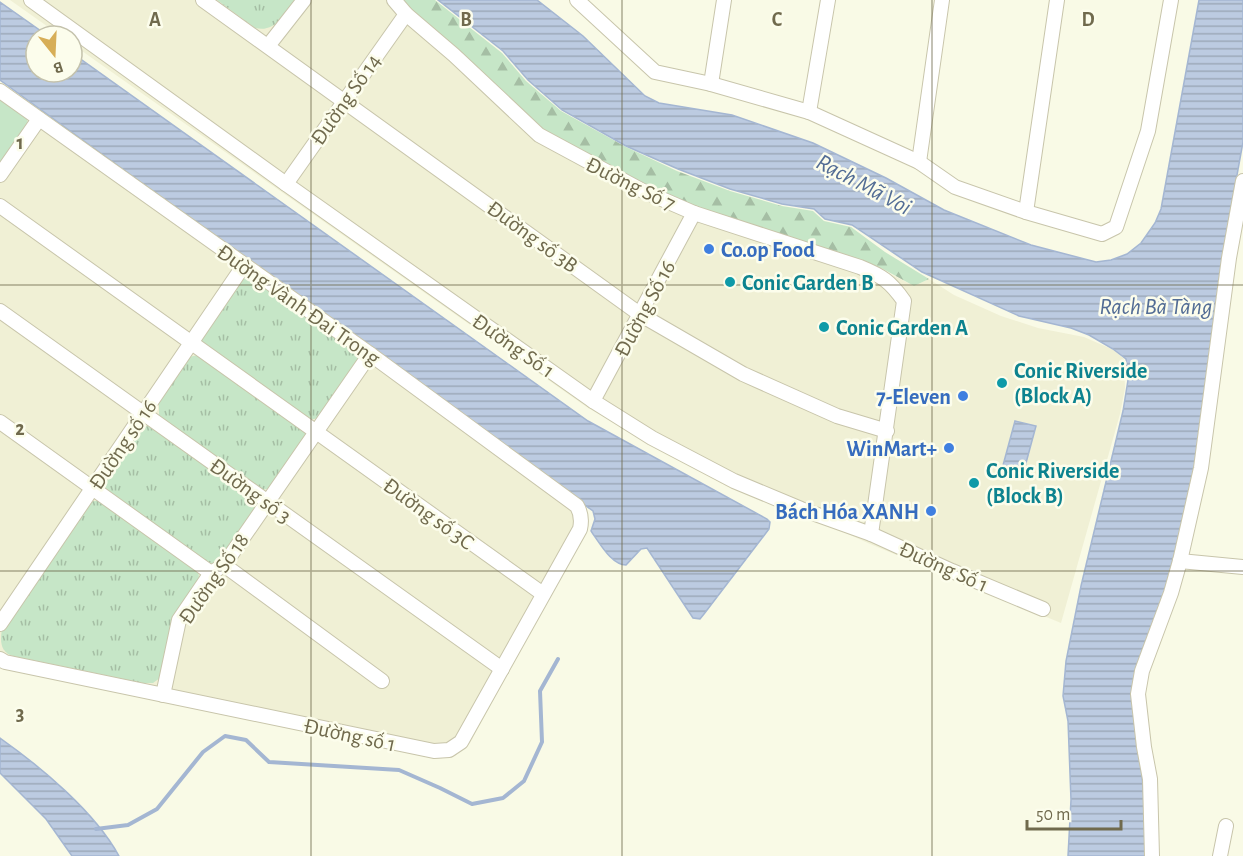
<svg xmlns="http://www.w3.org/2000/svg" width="1243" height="856" font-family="'Alegreya Sans',sans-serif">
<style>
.residential{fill:#f0f0d5}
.grass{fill:url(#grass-tufts)}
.forest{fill:url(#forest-firs)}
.pitch{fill:#c6e6c7}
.water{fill:url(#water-rules);stroke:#a4b6d2;stroke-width:1.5}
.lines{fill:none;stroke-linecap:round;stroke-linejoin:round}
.stream{stroke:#a4b6d2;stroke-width:4}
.street-casing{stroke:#c8c5ab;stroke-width:16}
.street{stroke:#fff;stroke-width:14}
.grid{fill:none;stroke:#706a4d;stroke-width:1.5;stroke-opacity:0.55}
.shop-dot{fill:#3f7fe0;stroke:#fcfdec;stroke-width:2}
.culture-dot{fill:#0f9aa8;stroke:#fcfdec;stroke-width:2}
.labels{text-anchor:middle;stroke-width:5;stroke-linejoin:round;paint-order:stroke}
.street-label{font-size:22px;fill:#706a4d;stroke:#fcfdec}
.shop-label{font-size:22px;font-weight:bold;fill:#366cbe;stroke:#fcfdec;text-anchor:end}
.culture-label{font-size:22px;font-weight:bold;fill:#0d838f;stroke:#fcfdec;text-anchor:start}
.water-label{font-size:24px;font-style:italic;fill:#536d95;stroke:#fcfdec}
.grid-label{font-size:20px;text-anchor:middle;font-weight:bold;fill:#706a4d;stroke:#fcfdec;stroke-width:5;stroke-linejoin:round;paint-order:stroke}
</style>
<defs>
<pattern id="grass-tufts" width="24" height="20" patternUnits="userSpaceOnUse" patternTransform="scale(1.5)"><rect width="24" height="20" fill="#c6e6c7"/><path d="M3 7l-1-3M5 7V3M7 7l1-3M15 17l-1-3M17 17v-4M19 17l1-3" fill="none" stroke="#a5bea4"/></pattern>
<pattern id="forest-firs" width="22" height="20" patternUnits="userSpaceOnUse" patternTransform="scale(1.5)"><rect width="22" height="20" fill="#c6e6c7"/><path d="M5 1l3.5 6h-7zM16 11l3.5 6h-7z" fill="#a5bea4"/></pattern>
<pattern id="water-rules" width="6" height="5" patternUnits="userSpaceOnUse" patternTransform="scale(1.5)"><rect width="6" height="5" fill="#bccbe1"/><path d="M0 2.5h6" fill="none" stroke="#9da9b9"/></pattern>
</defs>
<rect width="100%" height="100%" fill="#f9fae6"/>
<g class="residential">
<polygon points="10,0 402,0 696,207 861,261 883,270 914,286 929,279 954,295 1001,316 1038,328 1084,337 1114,350 1124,359 1125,388 1120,414 1061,623 870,544 815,519 728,487 588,408 72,44 72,36 61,36"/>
<polygon points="0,86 581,505 585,531 470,743 455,756 436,759 0,667"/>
</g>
<g class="grass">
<path d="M217,0H296C285,14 275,33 255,28Z"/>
<polygon points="247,278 254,280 359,353 360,360 319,418 309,420 202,346 200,338 241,280"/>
<polygon points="198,355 305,430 306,437 271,488 262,490 159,415 159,400 189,357"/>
<polygon points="149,426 256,499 257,508 222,561 211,566 102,491 101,485 142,427"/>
<path d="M94,501H101L198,570L199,578L160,678L153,683H143L13,656C0,652 0,641 2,629L89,503Z"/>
</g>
<polygon class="forest" points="402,0 435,0 502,53 526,81 561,111 626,147 677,171 730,191 782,206 813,211 824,221 851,227 885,252 929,279 914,286 883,269 862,261 697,207 644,184 543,130 409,10"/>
<polygon class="pitch" points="0,97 27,118 28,125 0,168"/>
<g class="water">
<polygon points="438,0 537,0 583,36 645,96 659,103 732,115 813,143 886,178 944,210 1031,245 1096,262 1111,260 1127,254 1141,243 1155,223 1161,209 1199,0 1243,0 1243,142 1229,219 1218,318 1196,462 1187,517 1175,552 1160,608 1143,648 1134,684 1149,856 1068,856 1071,800 1068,721 1063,696 1066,661 1081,586 1123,411 1128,380 1126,359 1113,349 1089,335 1071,328 1019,316 922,272 852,225 825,219 814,209 782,204 730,189 678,169 626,146 562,110 528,80 503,51"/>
<path d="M0,2L48,36H36V72H72V53L588,421L767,519L770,522L769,529L704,614L700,619L693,618L647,548L641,549L626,565C612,565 601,545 593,534L591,531L595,519L593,511L0,80Z"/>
<polygon points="1015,421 1036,426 1023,474 1002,469"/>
<path d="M0,738C41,767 95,812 119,856H72L46,819L0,773Z"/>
</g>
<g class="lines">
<polyline class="stream" points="96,829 128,825 157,809 203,752 225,736 246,740 269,762 399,770 440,788 472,804 503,798 524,781 542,742 540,691 558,659"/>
<defs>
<g id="street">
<polyline points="31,0 286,184 593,401 652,438 734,481 801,509 871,534 952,571 1043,609"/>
<polyline points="203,0 641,315 743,374 837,416 887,431"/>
<path d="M394,0L406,14L454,55L539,135L641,190L694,213L860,267C882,276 890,281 904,301L871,534"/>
<polyline points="577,0 655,72 711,84 809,112 919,162 955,187 1026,212 1102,234 1116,227 1148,131 1171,0"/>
<polyline points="268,46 304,0"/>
<polyline points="711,84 724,0"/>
<path d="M0,91L370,354L577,506C581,513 582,520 580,529L461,742L449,750L434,751L5,662L0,659"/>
<polyline points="809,112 828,0"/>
<polyline points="919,162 942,0"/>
<polyline points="0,175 39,119"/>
<polyline points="286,184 406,14"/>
<polyline points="0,206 543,594"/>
<polyline points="1026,212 1057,0"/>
<polyline points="0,311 502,669"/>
<polyline points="593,401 694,213"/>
<polyline points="0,422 211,573"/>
<polyline points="1180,561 1243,567"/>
<polyline points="224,565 382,681"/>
<polyline points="0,624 244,265"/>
<polyline points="163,695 179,620 211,573 224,565 370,354"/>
<polyline points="1152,856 1150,779 1144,747 1138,694 1142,671 1171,593 1180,561 1201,468 1229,258 1243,181"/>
<polyline points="1220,856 1226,826"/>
</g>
</defs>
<use href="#street" class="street-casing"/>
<use href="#street" class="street"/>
</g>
<path class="grid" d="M311,0V856M622,0V856M932,0V856M0,285H1243M0,571H1243"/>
<g class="shop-dot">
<circle cx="709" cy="249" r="6"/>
<circle cx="963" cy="396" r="6"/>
<circle cx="949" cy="448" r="6"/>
<circle cx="931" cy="511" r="6"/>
</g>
<g class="culture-dot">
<circle cx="730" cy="282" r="6"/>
<circle cx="824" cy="327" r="6"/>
<circle cx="1002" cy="383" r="6"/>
<circle cx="974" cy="483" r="6"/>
</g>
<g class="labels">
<g class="street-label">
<text transform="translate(345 99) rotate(-55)" y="8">Đường Số 14</text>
<text transform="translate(631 183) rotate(26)" y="8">Đường Số 7</text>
<text transform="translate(533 236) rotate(36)" y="8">Đường số 3B</text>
<text transform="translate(299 304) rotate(35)" y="8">Đường Vành Đai Trong</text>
<text transform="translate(644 308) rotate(-62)" y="8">Đường Số 16</text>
<text transform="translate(514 345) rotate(35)" y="8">Đường Số 1</text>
<text transform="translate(122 444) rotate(-56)" y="8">Đường số 16</text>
<text transform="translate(251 490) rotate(36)" y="8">Đường số 3</text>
<text transform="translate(429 513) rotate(36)" y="8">Đường số 3C</text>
<text transform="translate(944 566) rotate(24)" y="8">Đường Số 1</text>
<text transform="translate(213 578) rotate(-55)" y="8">Đường Số 18</text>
<text transform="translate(350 734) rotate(12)" y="8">Đường số 1</text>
</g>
<g class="shop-label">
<text x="721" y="257" text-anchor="start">Co.op Food</text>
<text x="951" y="404">7-Eleven</text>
<text x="937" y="456">WinMart+</text>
<text x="919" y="519">Bách Hóa XANH</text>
</g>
<g class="culture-label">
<text x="742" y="290">Conic Garden B</text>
<text x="836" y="335">Conic Garden A</text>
<text x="1014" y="378">Conic Riverside<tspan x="1014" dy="25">(Block A)</tspan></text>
<text x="986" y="478">Conic Riverside<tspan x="986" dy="25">(Block B)</tspan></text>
</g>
<g class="water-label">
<text transform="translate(864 184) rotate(28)" y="8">Rạch Mã Voi</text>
<text x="1156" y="314">Rạch Bà Tàng</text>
</g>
</g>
<g class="grid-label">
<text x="155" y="26">A</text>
<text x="466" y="26">B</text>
<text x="777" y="26">C</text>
<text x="1088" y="26">D</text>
<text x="20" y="149">1</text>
<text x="20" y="435">2</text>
<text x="20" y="720">3</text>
</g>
<g transform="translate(54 54) rotate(162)"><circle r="28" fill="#fcfdec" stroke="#c4c2ac" stroke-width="1.5"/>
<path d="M0-4.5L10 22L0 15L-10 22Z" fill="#d7ae57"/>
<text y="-9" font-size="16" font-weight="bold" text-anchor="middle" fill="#706a4d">B</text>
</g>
<path d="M1027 820v9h94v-9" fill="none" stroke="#706a4d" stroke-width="3"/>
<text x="1036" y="820" font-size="18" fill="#706a4d" stroke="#fcfdec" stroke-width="4.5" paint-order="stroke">50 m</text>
</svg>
